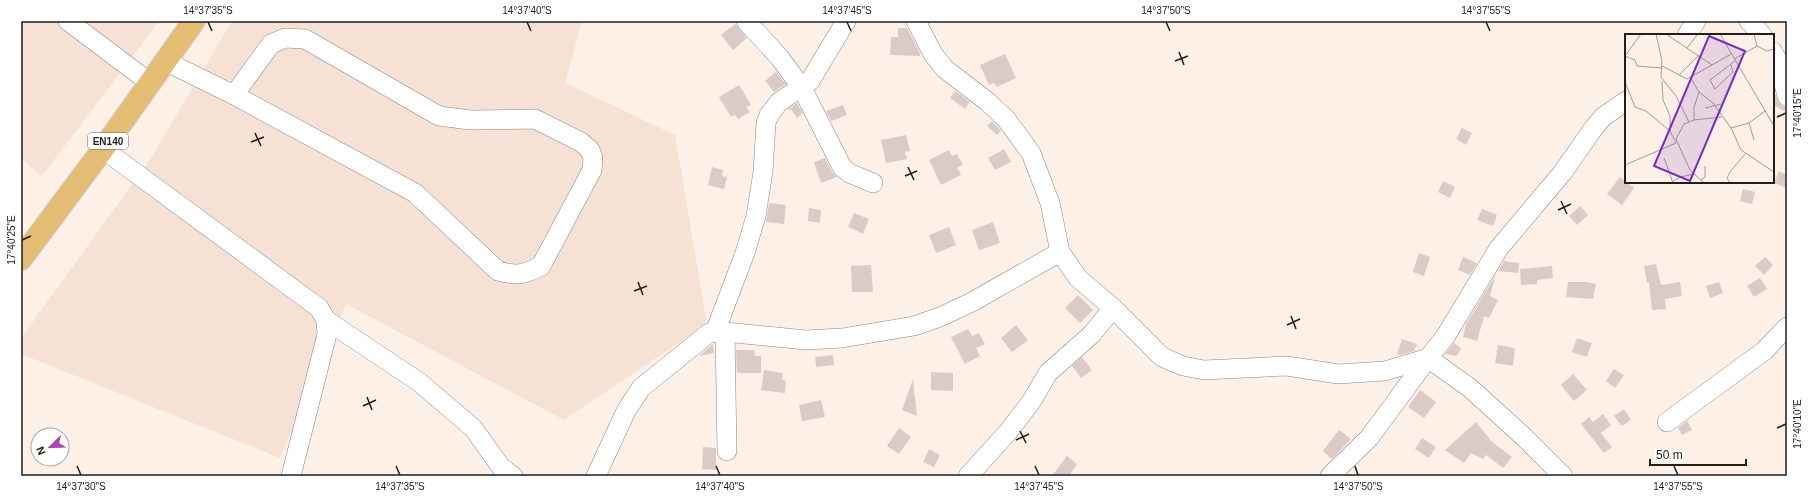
<svg xmlns="http://www.w3.org/2000/svg" width="1808" height="497" font-family="Helvetica,sans-serif">
<style>
.built{fill:#f6e2d5}
.building{fill:#dacbc7}
.lines{fill:none;stroke-linecap:round;stroke-linejoin:round}
.minor-casing{stroke:#8f847d;stroke-width:20}
.major-casing{stroke:#d3d2d1;stroke-width:24}
.minor{stroke:#fff;stroke-width:19}
.major{stroke:#e5bc74;stroke-width:22}
.ticks{fill:none;stroke:#211d1a;stroke-width:1.5}
.labels{text-anchor:middle;stroke-width:3;stroke-linejoin:round;paint-order:stroke}
.shield{fill:#fff;stroke:#64615f;stroke-width:1}
.shield-label{font-size:10px;font-weight:bold;fill:#211d1a}
.inset-road{fill:none;stroke:#a49c95;stroke-width:1}
.view{fill:#7b2cbf;fill-opacity:0.15;stroke:#7b2cbf;stroke-width:2}
.inset-edge{fill:none;stroke:#211d1a;stroke-width:2}
.neatline{fill:none;stroke:#211d1a;stroke-width:1.5}
.ticks-label{font-size:10px;text-anchor:middle;fill:#211d1a}
</style>
<rect width="100%" height="100%" fill="#fcf0e7"/>
<g class="built">
<polygon points="21,21 159,21 42,176 21,159"/>
<polygon points="232,21 582,21 565,83 675,135 707,324 564,420 346,304 280,458 21,354 21,338 149,161"/>
</g>
<g class="building">
<polygon points="735,24 747,38 733,50 721,35"/>
<polygon points="898,28 907,28 920,53 920,56 890,55 891,37 898,37"/>
<polygon points="1005,54 1016,78 997,87 994,83 989,85 980,65"/>
<polygon points="776,72 786,84 774,92 765,81"/>
<polygon points="739,85 751,105 746,107 750,112 738,119 735,115 731,117 719,97"/>
<polygon points="1773,89 1779,103 1786,107 1784,111 1773,105"/>
<polygon points="955,91 970,102 965,109 950,98"/>
<polygon points="797,103 803,113 797,118 791,109 789,111 788,109"/>
<polygon points="843,105 847,115 831,121 826,111"/>
<polygon points="992,121 1001,131 997,135 987,126"/>
<polygon points="1462,128 1472,133 1466,145 1456,139"/>
<polygon points="906,135 910,151 905,152 907,159 886,163 881,140"/>
<polygon points="1004,149 1011,162 995,170 988,158"/>
<polygon points="949,150 952,156 957,154 963,165 957,168 961,175 941,185 929,160"/>
<polygon points="825,158 832,172 837,177 821,183 814,162"/>
<polygon points="712,167 723,170 722,176 727,177 724,189 708,185"/>
<polygon points="1779,171 1787,175 1787,188 1774,183"/>
<polygon points="1620,177 1634,188 1622,205 1607,194"/>
<polygon points="1443,181 1455,187 1450,198 1438,192"/>
<polygon points="1743,189 1755,192 1752,204 1740,201"/>
<polygon points="769,203 786,205 784,224 766,222"/>
<polygon points="1580,206 1588,215 1577,225 1569,216"/>
<polygon points="809,208 821,210 820,223 808,221"/>
<polygon points="1482,209 1497,215 1493,226 1477,220"/>
<polygon points="854,213 869,219 863,234 848,227"/>
<polygon points="993,222 1000,243 979,250 972,230"/>
<polygon points="949,227 956,245 936,253 929,235"/>
<polygon points="1419,253 1430,257 1424,276 1413,272"/>
<polygon points="1463,257 1477,263 1470,275 1458,270"/>
<polygon points="1765,257 1773,265 1764,275 1755,266"/>
<polygon points="1504,261 1519,263 1518,273 1498,271"/>
<polygon points="1656,264 1661,285 1680,282 1682,296 1665,299 1666,309 1652,310 1649,282 1647,283 1644,266"/>
<polygon points="871,265 873,292 852,292 851,266"/>
<polygon points="1552,266 1553,278 1537,280 1537,284 1521,285 1520,269"/>
<polygon points="1496,274 1490,296 1498,300 1489,318 1484,316 1477,341 1463,337 1466,324"/>
<polygon points="1760,278 1767,289 1754,297 1747,286"/>
<polygon points="1568,282 1586,282 1596,284 1593,299 1566,297"/>
<polygon points="1719,282 1723,293 1710,298 1706,286"/>
<polygon points="1078,295 1093,310 1080,323 1065,308"/>
<polygon points="1016,325 1028,340 1012,352 1001,338"/>
<polygon points="968,329 972,336 979,333 985,344 976,348 980,356 965,364 951,337"/>
<polygon points="1577,338 1592,343 1587,357 1572,352"/>
<polygon points="1402,339 1417,344 1414,351 1400,355 1397,354"/>
<polygon points="1454,343 1461,348 1457,356 1445,354"/>
<polygon points="713,344 714,353 700,356 700,355"/>
<polygon points="1498,345 1515,348 1513,366 1495,363"/>
<polygon points="736,350 754,350 755,356 761,356 761,373 737,373"/>
<polygon points="833,355 834,365 816,367 815,357"/>
<polygon points="1082,357 1092,370 1081,378 1072,366"/>
<polygon points="1614,369 1624,375 1615,388 1606,381"/>
<polygon points="764,370 783,373 782,380 786,381 785,393 761,390"/>
<polygon points="931,372 953,373 953,391 931,390"/>
<polygon points="1573,374 1587,390 1574,401 1561,385"/>
<polygon points="913,379 917,416 902,410"/>
<polygon points="1420,390 1436,402 1424,418 1408,407"/>
<polygon points="821,400 825,417 802,421 799,405"/>
<polygon points="1624,409 1631,420 1622,426 1614,416"/>
<polygon points="1603,414 1611,425 1601,433 1612,447 1604,453 1581,424 1589,417 1593,422"/>
<polygon points="1687,421 1692,430 1682,435 1678,428"/>
<polygon points="1476,422 1492,442 1512,457 1503,468 1486,455 1483,459 1471,453 1464,463 1445,450"/>
<polygon points="899,428 911,437 899,454 887,446"/>
<polygon points="1339,430 1351,439 1332,459 1323,451"/>
<polygon points="1422,438 1436,447 1429,458 1415,449"/>
<polygon points="703,447 716,448 716,470 702,469"/>
<polygon points="929,449 940,455 934,467 923,462"/>
<polygon points="1067,456 1077,464 1069,476 1052,476"/>
</g>
<g class="lines">
<defs>
<g id="minor">
<polyline points="68,21 149,82"/>
<polyline points="746,21 780,58 802,88 842,167 849,173 873,183"/>
<polyline points="916,21 933,54 945,69 988,102 1006,119 1031,153 1050,203 1060,252 1078,278 1113,308 1162,357 1183,366 1204,370 1287,366 1338,374 1385,371 1428,358 1445,337 1499,248 1563,172 1593,129 1603,117 1626,101"/>
<polyline points="1749,21 1762,35"/>
<polyline points="1687,35 1696,21"/>
<polyline points="1773,52 1778,61 1787,96"/>
<path d="M165,61L234,95L415,193L498,271C516,276 524,275 541,266L592,170L593,158L590,150L581,142L535,119L470,120L439,116L305,39L285,38L271,44L234,95"/>
<polyline points="103,149 319,308 326,320 327,334 291,476"/>
<polyline points="326,320 419,382 473,428 501,467 513,476"/>
<polyline points="715,332 745,253 756,216 763,172 766,123 769,115 779,102 810,81 846,21"/>
<polyline points="725,332 727,451"/>
<polyline points="1667,422 1764,351 1787,327"/>
<polyline points="596,476 626,411 641,388 709,333 725,332 806,340 842,338 914,326 940,317 972,302 1060,252"/>
<polyline points="968,476 1008,432 1031,402 1048,373 1092,334 1113,308"/>
<polyline points="1330,476 1369,438 1428,358 1470,388 1524,437 1563,476"/>
</g>
<polyline id="major" points="21,259 103,149 194,21"/>
</defs>
<use href="#minor" class="minor-casing"/>
<use href="#major" class="major-casing"/>
<use href="#minor" class="minor"/>
<use href="#major" class="major"/>
</g>
<path class="ticks" d="M208,22L212,31M527,22L531,31M847,22L851,31M1166,22L1170,31M1486,22L1490,31M1179,52L1184,65M1175,61L1188,56M1777,117L1786,113M255,133L261,146M251,142L264,137M908,167L914,180M905,176L917,171M1561,201L1567,214M1558,210L1571,204M22,240L31,236M638,282L643,295M634,291L647,286M1291,316L1296,329M1287,325L1300,319M367,397L372,410M363,406L376,400M1777,428L1786,424M1020,431L1026,443M1016,440L1029,434M77,466L81,475M396,466L400,475M716,466L720,475M1035,466L1039,475M1355,466L1358,475M1674,466L1678,475"/>
<g class="labels">
<rect class="shield" x="88" y="133" width="40" height="16" rx="3"/>
<g class="shield-label">
<text x="108" y="145">EN140</text>
</g>
</g>
<g transform="translate(1625 34)">
<rect width="149" height="149" fill="#fcf0e7"/>
<path class="inset-road" d="M31,0L37,27L36,43L51,62L64,88M41,0L87,31L106,20M95,0L149,92M129,0L132,12M62,14L73,0M0,22L10,26L12,32L37,34M0,22L16,0M109,25L132,12L142,17L149,15M106,31L108,38L90,55L85,46L110,27M37,32L62,45L87,31M54,41L74,21M65,43L74,58L69,73V86M0,48L10,73L21,77L45,97M74,58L88,69L106,94L116,116L149,138M80,74L96,70M124,89L129,106M106,94L124,89L140,77M39,124L48,149M0,131L51,109L45,97V82L38,66L37,47M76,146L80,143V132M47,148L55,143L69,140M79,149L65,136L51,105L59,90L69,86L97,83M105,149L102,144L105,138L120,120"/>
<path class="view" d="M84,2L120,17L65,147L29,132Z"/>
<rect width="149" height="149" class="inset-edge"/>
</g>
<rect width="1808" height="497" fill="none" stroke="#ffffff" stroke-width="44"/>
<g transform="translate(50 447) rotate(247)"><circle r="19" fill="#ffffff" stroke="#a6a5a3"/>
<path d="M0-3L7 15L0 10L-7 15Z" fill="#a748b1"/>
<text y="-6" font-size="11" font-weight="bold" text-anchor="middle" fill="#211d1a">N</text>
</g>
<path d="M1650 459v6h96v-6" fill="none" stroke="#211d1a" stroke-width="2"/>
<text x="1656" y="459" font-size="12" fill="#211d1a" stroke="#ffffff" stroke-width="3" paint-order="stroke">50 m</text>
<rect x="22" y="22" width="1764" height="453" class="neatline"/>
<g class="ticks-label">
<text x="208" y="14">14°37'35"S</text>
<text x="527" y="14">14°37'40"S</text>
<text x="847" y="14">14°37'45"S</text>
<text x="1166" y="14">14°37'50"S</text>
<text x="1486" y="14">14°37'55"S</text>
<text transform="translate(1797 113) rotate(-90)" y="4">17°40'15"E</text>
<text transform="translate(11 240) rotate(-90)" y="4">17°40'25"E</text>
<text transform="translate(1797 424) rotate(-90)" y="4">17°40'10"E</text>
<text x="81" y="490">14°37'30"S</text>
<text x="400" y="490">14°37'35"S</text>
<text x="720" y="490">14°37'40"S</text>
<text x="1039" y="490">14°37'45"S</text>
<text x="1358" y="490">14°37'50"S</text>
<text x="1678" y="490">14°37'55"S</text>
</g>
</svg>
